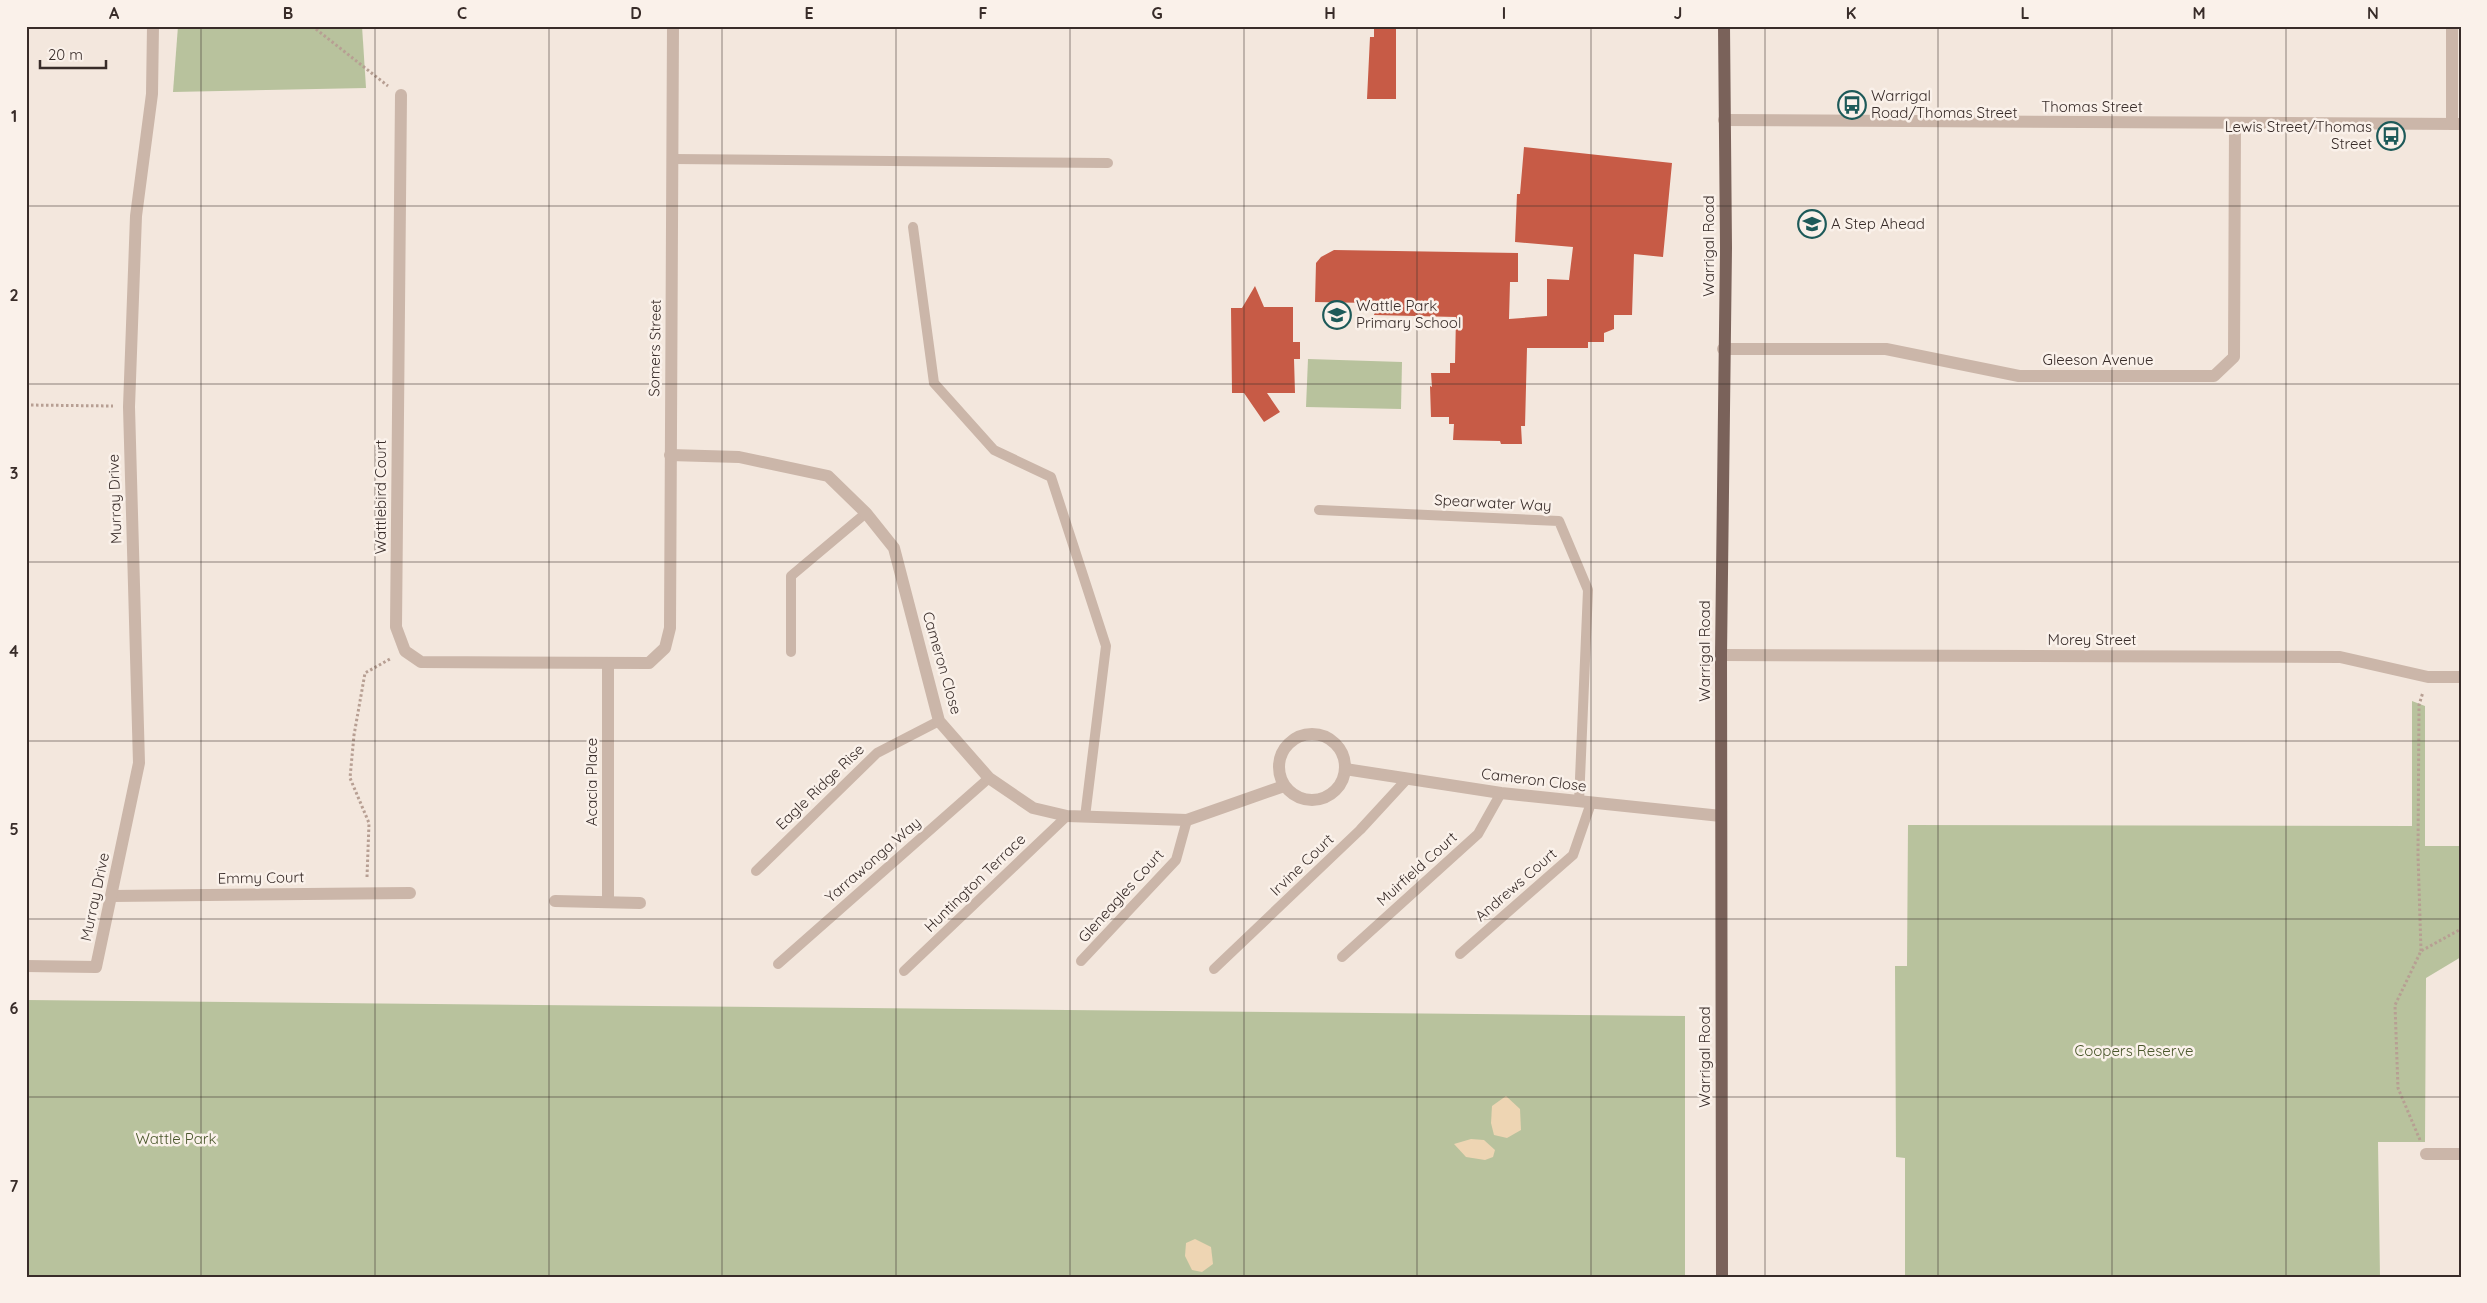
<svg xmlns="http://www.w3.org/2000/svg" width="2487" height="1303" font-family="Quicksand,sans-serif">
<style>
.green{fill:#b8c29d}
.sand{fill:#eed5b3}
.building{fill:#c75b46}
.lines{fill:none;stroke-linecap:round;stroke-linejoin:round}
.path{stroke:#b79f93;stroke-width:3;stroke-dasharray:2.5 2.5;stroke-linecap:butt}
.service{stroke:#cbb6a9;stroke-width:10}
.minor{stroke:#cbb6a9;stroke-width:12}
.primary{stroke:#7a625a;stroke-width:12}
.grid{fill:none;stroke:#382c29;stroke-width:1;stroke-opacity:0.55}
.labels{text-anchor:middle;stroke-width:5;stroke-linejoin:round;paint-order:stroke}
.poi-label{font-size:15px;fill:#382c29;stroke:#faf1ea;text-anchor:start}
.street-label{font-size:15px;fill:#382c29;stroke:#faf1ea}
.park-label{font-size:15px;fill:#4a572c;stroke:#faf1ea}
.neatline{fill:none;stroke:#382c29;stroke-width:2}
.grid-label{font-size:16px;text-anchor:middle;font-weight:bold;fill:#382c29}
</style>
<rect width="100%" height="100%" fill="#f3e7dd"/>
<g class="green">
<polygon points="178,26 362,26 366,88 173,92"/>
<polygon points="1308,359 1402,362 1401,409 1306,407"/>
<polygon points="2412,701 2425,706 2425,846 2461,846 2461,957 2426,978 2425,1142 2378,1142 2380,1277 1905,1277 1905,1158 1896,1157 1895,966 1907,966 1908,825 2412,826"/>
<polygon points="26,1000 1685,1016 1685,1277 26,1277"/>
</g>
<g class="sand">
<polygon points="1506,1096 1520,1109 1521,1130 1507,1138 1494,1135 1491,1123 1492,1106"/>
<polygon points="1471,1139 1484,1140 1495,1150 1493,1157 1485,1160 1466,1157 1454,1144"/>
<polygon points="1195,1239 1211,1247 1213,1264 1202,1272 1192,1270 1185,1256 1186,1243"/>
</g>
<g class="building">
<polygon points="1374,26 1396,26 1396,99 1367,99 1370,37 1374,37"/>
<polygon points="1524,147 1672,163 1663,257 1634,254 1632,315 1614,315 1614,329 1604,333 1604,342 1588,342 1588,348 1527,348 1525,426 1521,426 1522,444 1501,444 1500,441 1453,440 1454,424 1449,424 1449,417 1431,417 1430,386 1432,387 1431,373 1450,373 1450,363 1455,363 1456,317 1374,315 1375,311 1369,310 1369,303 1315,302 1316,263 1321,257 1334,250 1518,253 1518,282 1510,282 1509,319 1547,316 1547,279 1569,280 1573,247 1515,242 1517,194 1520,194"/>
<polygon points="1255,286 1264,307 1293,307 1293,342 1300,342 1300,359 1294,359 1295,393 1267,393 1280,412 1264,422 1244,393 1232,393 1231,308 1242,308"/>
</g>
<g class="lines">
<g class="path">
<polyline points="312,26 388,86"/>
<polyline points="26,405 113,406"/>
<polyline points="367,877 369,823 350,778 354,735 365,673 390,659"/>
<polyline points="2421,951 2418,855 2419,705 2423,692"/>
<polyline points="2420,1140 2398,1088 2395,1005 2421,951 2461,929"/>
</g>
<g class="service">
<polyline points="673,159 1108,163"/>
<polyline points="913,227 934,383 994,450 1051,477 1106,646 1085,817"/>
<polyline points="1319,510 1559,521 1588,590 1579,802"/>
<polyline points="791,652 791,576 866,513"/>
<polyline points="756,871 877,753 939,721"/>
<polyline points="1460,954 1573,855 1591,803"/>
<polyline points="1342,957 1478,834 1501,793"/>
<polyline points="1081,961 1176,860 1187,820"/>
<polyline points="778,964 989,778"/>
<polyline points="1214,969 1360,830 1407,779"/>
<polyline points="904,971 1067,816"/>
</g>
<g class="minor">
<polyline points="401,95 396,627 405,651 421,662 649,663 665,648 670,628 673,26"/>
<polyline points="1724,120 2461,124"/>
<polyline points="2452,124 2452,26"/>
<polyline points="1723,349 1886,349 2019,376 2214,376 2234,357 2235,124"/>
<polyline points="670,455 739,457 828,476 866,513 894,548 939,721 989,778 1033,808 1067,816 1187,820 1284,786"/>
<polyline points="1721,655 2340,657 2428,677 2461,677"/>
<polyline points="608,663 608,902"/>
<circle cx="1312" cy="767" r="33"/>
<polyline points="1345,769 1501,793 1721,816"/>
<polyline points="112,896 410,893"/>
<polyline points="555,901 640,903"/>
<polyline points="26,966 96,967 139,763 129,407 136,216 152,94 153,26"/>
<polyline points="2426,1154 2461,1154"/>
</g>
<polyline class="primary" points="1722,1277 1721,655 1726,248 1724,26"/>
</g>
<path class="grid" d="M201,26V1277M375,26V1277M549,26V1277M722,26V1277M896,26V1277M1070,26V1277M1244,26V1277M1417,26V1277M1591,26V1277M1765,26V1277M1938,26V1277M2112,26V1277M2286,26V1277M26,206H2461M26,384H2461M26,562H2461M26,741H2461M26,919H2461M26,1097H2461"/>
<defs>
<symbol id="bus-ring" viewBox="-11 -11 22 22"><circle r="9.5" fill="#faf1ea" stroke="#1d5a59" stroke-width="1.5"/><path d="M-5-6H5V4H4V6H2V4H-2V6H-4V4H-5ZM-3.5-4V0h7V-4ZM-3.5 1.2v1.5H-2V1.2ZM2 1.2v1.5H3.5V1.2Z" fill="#1d5a59"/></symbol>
<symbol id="school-ring" viewBox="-11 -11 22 22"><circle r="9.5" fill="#faf1ea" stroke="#1d5a59" stroke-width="1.5"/><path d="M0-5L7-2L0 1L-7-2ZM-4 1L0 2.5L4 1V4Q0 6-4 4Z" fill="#1d5a59"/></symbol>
</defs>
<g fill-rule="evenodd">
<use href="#bus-ring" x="1836" y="89" width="32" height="32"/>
<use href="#bus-ring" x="2375" y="120" width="32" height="32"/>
<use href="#school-ring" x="1796" y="208" width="32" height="32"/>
<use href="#school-ring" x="1321" y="299" width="32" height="32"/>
</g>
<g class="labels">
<g class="poi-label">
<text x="1871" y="101">Warrigal<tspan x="1871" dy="17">Road/Thomas Street</tspan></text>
<text x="2372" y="132" text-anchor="end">Lewis Street/Thomas<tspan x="2372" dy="17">Street</tspan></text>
<text x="1831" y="229">A Step Ahead</text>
<text x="1356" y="311">Wattle Park<tspan x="1356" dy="17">Primary School</tspan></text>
</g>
<g class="street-label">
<text x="2092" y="112">Thomas Street</text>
<text transform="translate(1709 246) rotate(-90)" y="5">Warrigal Road</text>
<text transform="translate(655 348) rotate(-89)" y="5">Somers Street</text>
<text x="2098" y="365">Gleeson Avenue</text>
<text transform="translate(381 497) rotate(-90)" y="5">Wattlebird Court</text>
<text transform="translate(115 499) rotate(-92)" y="5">Murray Drive</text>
<text transform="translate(1493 503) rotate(3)" y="5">Spearwater Way</text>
<text x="2092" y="645">Morey Street</text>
<text transform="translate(1705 651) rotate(-90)" y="5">Warrigal Road</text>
<text transform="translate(942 663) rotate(74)" y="5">Cameron Close</text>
<text transform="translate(1534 780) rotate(7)" y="5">Cameron Close</text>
<text transform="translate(592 782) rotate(-90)" y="5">Acacia Place</text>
<text transform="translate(820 787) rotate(-44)" y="5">Eagle Ridge Rise</text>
<text transform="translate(873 860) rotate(-41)" y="5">Yarrawonga Way</text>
<text transform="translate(1302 865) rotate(-44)" y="5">Irvine Court</text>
<text transform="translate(1417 869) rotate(-42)" y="5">Muirfield Court</text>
<text transform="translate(261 878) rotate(-1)" y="5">Emmy Court</text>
<text transform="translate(975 883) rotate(-44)" y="5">Huntington Terrace</text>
<text transform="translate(1516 885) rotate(-41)" y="5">Andrews Court</text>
<text transform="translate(1121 896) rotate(-48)" y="5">Gleneagles Court</text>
<text transform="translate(95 897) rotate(-78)" y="5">Murray Drive</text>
<text transform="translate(1705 1057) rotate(-90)" y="5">Warrigal Road</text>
</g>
<g class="park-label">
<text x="2134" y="1056">Coopers Reserve</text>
<text x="176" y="1144">Wattle Park</text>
</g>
</g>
<rect width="2487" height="1303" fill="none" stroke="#faf1ea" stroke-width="55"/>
<path d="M40 60v8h66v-8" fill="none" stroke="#382c29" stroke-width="2.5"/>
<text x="48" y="60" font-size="15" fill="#382c29" stroke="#faf1ea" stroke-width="4" paint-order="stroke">20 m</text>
<rect x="28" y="28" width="2432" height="1248" class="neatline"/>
<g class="grid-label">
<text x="114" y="19">A</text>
<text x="288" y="19">B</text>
<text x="462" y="19">C</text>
<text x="636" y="19">D</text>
<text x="809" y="19">E</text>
<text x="983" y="19">F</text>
<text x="1157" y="19">G</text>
<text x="1330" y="19">H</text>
<text x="1504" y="19">I</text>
<text x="1678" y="19">J</text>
<text x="1851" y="19">K</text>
<text x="2025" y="19">L</text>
<text x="2199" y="19">M</text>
<text x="2373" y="19">N</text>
<text x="14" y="122">1</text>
<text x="14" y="301">2</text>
<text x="14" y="479">3</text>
<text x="14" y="657">4</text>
<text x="14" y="835">5</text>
<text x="14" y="1014">6</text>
<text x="14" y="1192">7</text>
</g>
</svg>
